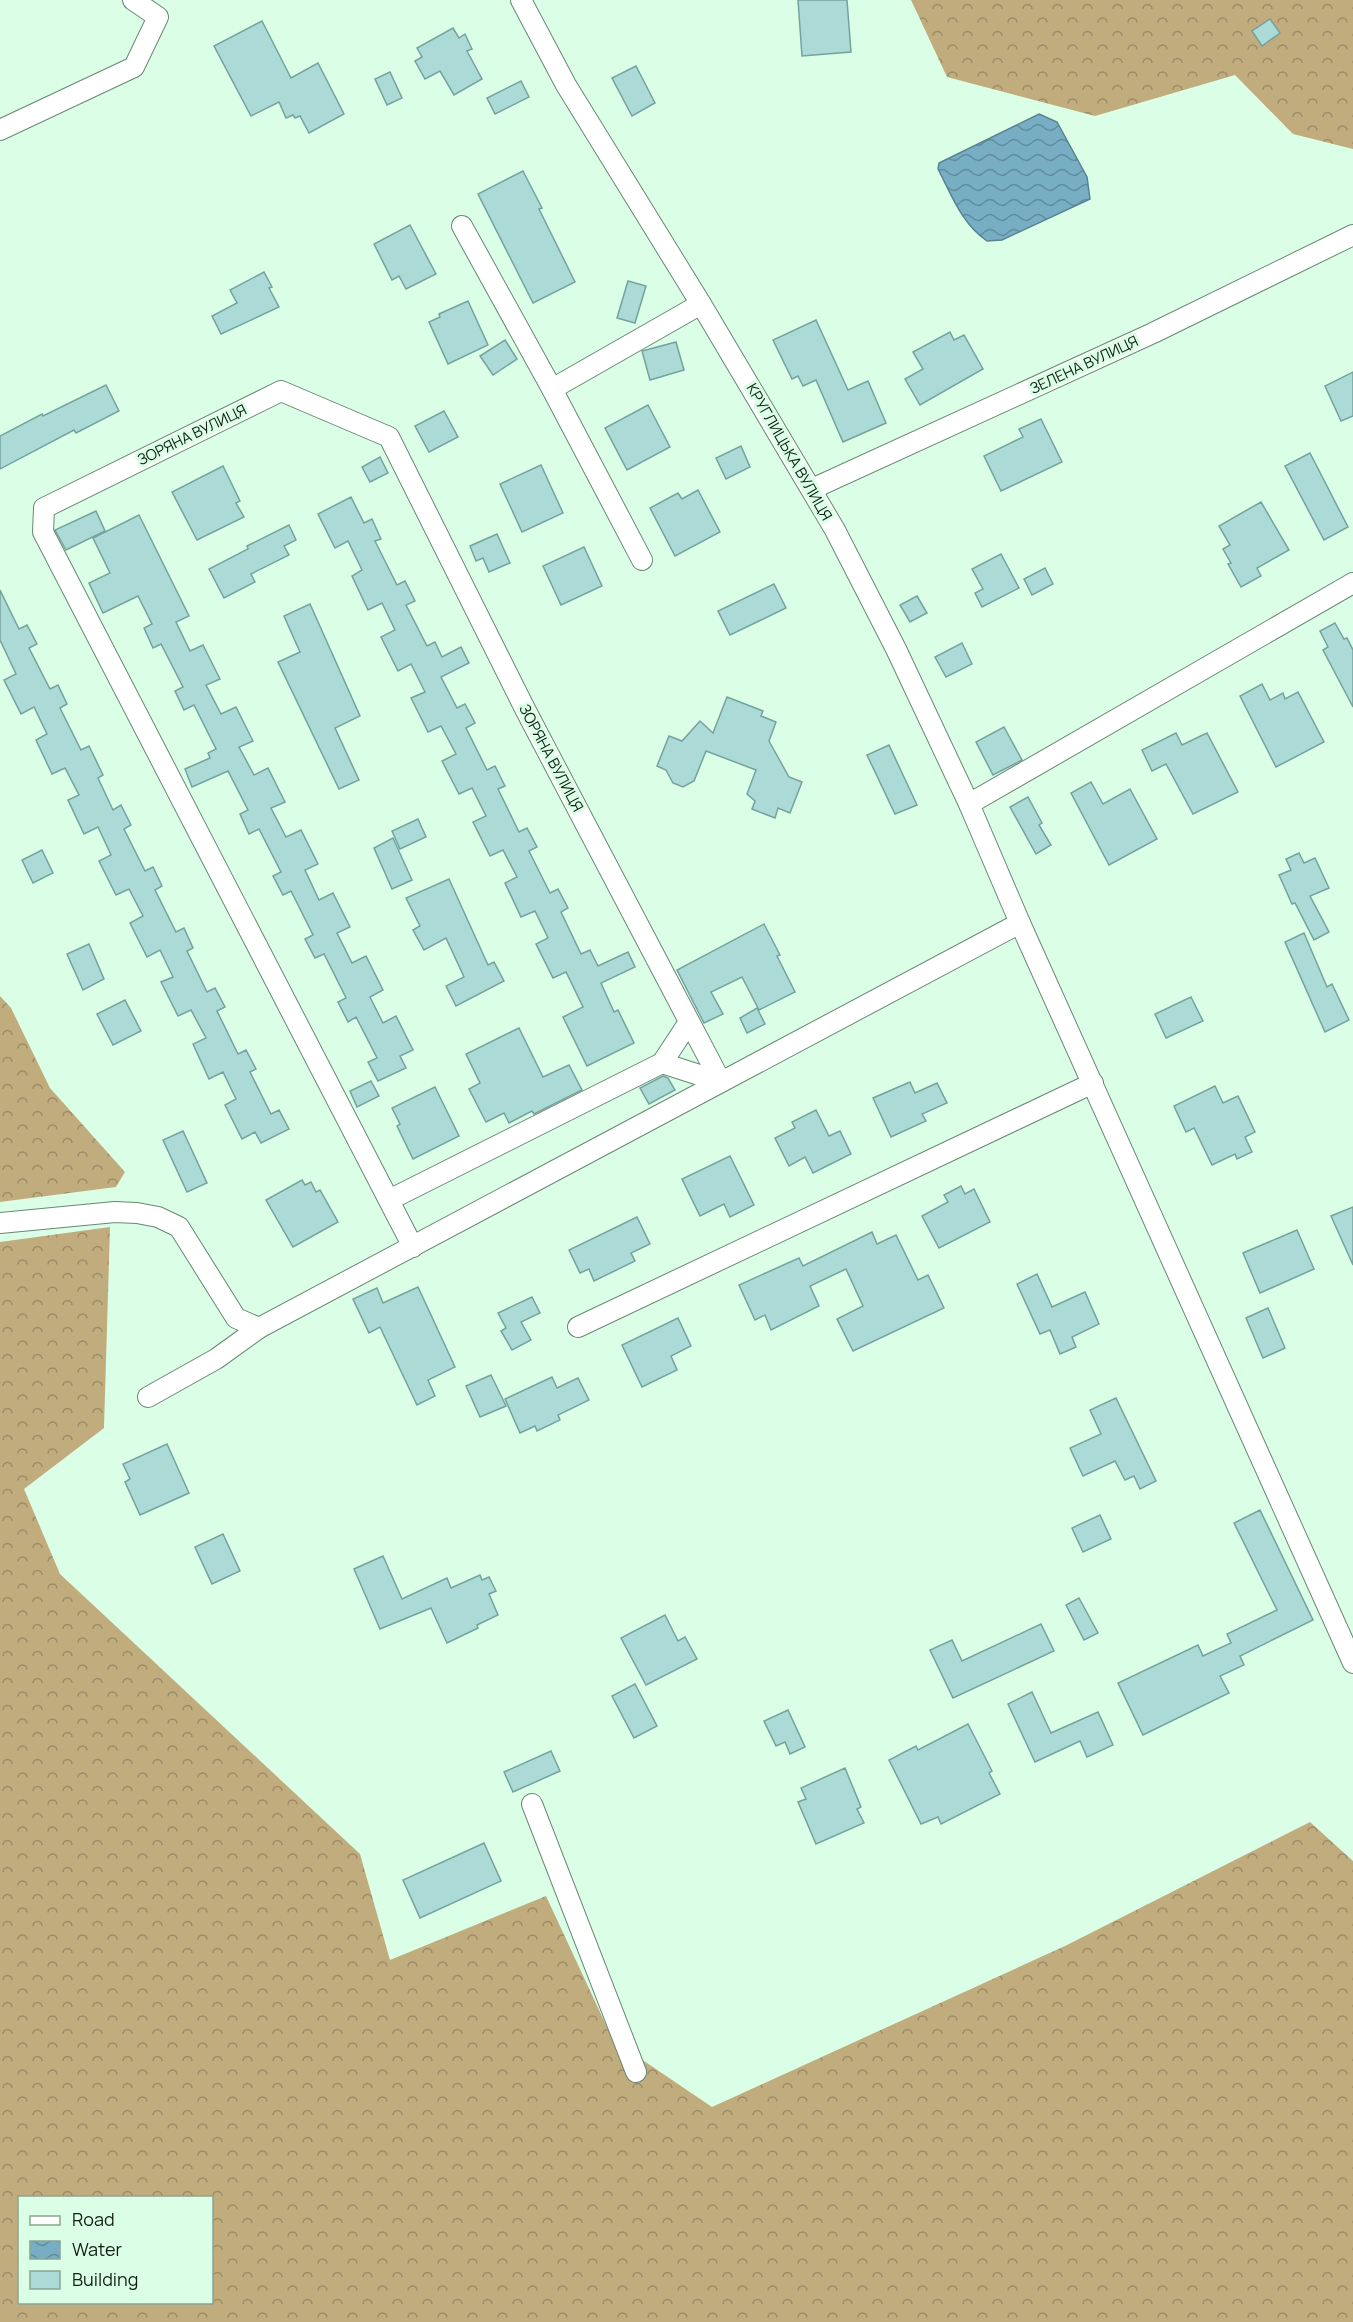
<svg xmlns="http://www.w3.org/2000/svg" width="1353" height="2322" font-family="Manrope,sans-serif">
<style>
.forest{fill:url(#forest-crowns);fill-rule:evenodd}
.water{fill:url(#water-waves);stroke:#588390;stroke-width:1.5}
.building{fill:#acdbd7;stroke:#74a29e;stroke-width:1.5}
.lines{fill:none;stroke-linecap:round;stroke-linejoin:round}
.street-casing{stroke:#688873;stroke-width:22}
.street{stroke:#fff;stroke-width:20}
.labels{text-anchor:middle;stroke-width:6;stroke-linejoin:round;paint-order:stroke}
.street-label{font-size:15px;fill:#111e15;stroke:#dbffe6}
</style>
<defs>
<pattern id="forest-crowns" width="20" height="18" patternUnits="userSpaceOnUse" patternTransform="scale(1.5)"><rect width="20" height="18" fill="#c1ac7e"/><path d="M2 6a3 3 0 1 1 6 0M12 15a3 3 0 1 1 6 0" fill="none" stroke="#9b8b66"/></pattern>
<pattern id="water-waves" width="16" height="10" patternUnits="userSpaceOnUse" patternTransform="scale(1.5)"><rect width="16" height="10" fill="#77aec4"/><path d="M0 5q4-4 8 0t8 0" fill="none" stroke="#608d9e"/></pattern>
</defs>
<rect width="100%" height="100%" fill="#dbffe6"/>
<g class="forest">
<polygon points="911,0 1353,0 1353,149 1293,134 1235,75 1095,116 947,77"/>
<polygon points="0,996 11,1008 50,1088 125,1172 116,1187 0,1202"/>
<path d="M110,1227L104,1428L24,1489L60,1574L360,1854L390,1960L546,1896L613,2040L712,2107L1065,1946L1310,1822L1353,1861V2322H0V1242ZM20,2198H212V2302H20Z"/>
</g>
<path class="water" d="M1039,114L1057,122L1087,177L1090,199L1002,240L987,241C962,224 952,196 938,169L939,163Z"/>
<g class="building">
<polygon points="798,0 847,0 851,52 802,56"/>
<polygon points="1270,19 1280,33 1262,46 1252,31"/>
<polygon points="262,21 291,78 318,63 344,114 309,133 300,116 295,118 293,115 286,118 279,102 251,116 214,46"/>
<polygon points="453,28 459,38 465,34 472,49 467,51 482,79 454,95 440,71 425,79 415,61 422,57 417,48"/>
<polygon points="636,66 655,103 632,116 612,78"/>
<polygon points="390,72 402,98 387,105 375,79"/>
<polygon points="521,81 529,97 495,114 487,98"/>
<polygon points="523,171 542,208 539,209 575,282 533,303 478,194"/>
<polygon points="410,225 436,274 406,289 399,276 392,280 374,244"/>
<polygon points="264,272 272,287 269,288 279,307 221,334 212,316 237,303 230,290"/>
<polygon points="628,281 646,286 635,323 617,318"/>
<polygon points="468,301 488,345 448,364 429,322 440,317 439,314"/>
<polygon points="816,320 848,390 868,381 886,423 843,442 816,380 803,386 798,376 792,379 773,340"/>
<polygon points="950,332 954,340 964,335 983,369 920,405 905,379 923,369 913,352"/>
<polygon points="505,340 517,359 493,375 480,356"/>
<polygon points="676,342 684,370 650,380 642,351"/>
<polygon points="1353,372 1353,416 1341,421 1325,386"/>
<polygon points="106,385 119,411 76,433 74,430 0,469 0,436 42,414 43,416"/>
<polygon points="648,405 670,447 627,470 605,428"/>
<polygon points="444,411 458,437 429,452 415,426"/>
<polygon points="1041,419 1062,462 1001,491 984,456 1023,437 1019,429"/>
<polygon points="741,446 750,467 726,479 716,458"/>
<polygon points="1310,453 1348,527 1324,540 1285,466"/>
<polygon points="380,457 388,473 370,482 362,467"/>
<polygon points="541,465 563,513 522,532 500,484"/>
<polygon points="223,466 240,501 236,503 244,517 197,540 172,492"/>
<polygon points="698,490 720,532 675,556 650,508 678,493 682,499"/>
<polygon points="351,497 364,523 372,519 381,539 375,541 397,585 405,581 415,601 406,605 427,646 435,642 442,657 461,647 469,663 441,677 457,708 465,704 475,723 466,728 487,770 495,766 505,786 498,789 519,832 527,828 537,847 529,851 550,893 558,889 568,908 561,912 581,954 590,950 598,966 628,952 635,967 601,983 614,1012 618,1010 634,1043 587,1066 563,1017 583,1007 566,972 553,978 536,944 548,938 535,911 521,917 505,883 517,877 503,850 490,856 473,822 486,816 472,788 459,794 442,761 456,754 441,726 428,732 411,698 425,692 411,664 398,671 381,637 395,630 382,603 368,610 352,576 362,570 348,541 335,548 318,514"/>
<polygon points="1261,502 1289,550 1257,568 1261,576 1241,587 1228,564 1231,563 1223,549 1230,545 1219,526"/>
<polygon points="96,511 105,531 66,550 55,530"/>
<polygon points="139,515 189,616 176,622 190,651 203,645 220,679 206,685 221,714 236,707 253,741 239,747 254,775 268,768 285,802 271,808 286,837 301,830 318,864 305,870 319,900 333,893 350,927 337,933 352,963 366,956 383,990 370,997 383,1023 396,1016 413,1050 400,1056 406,1068 378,1081 368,1062 377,1058 356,1017 348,1022 338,1002 346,998 324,954 315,958 305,939 313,935 291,891 283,895 273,876 281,872 259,829 249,834 240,814 248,810 228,771 192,787 185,769 210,758 208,753 216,749 194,705 184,710 175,691 183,687 161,644 153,648 144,628 152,624 138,596 103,613 89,583 110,573 93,538"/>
<polygon points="289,525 296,540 284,546 289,555 251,574 255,582 224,598 209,569 248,549 247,546"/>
<polygon points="497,534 510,563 489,572 483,558 476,561 470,546"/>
<polygon points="584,547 602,586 561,605 543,566"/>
<polygon points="1001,554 1019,588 982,607 975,593 983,589 972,569"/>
<polygon points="1045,568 1053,584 1032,595 1024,579"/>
<polygon points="774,584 786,608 730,635 718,611"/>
<polygon points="0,590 19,629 27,625 37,644 29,648 50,689 58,685 67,704 60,708 81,750 89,746 103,775 98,778 113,810 121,805 131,825 124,829 145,871 153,867 162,886 155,890 176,932 184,928 193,948 187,951 207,992 215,988 225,1007 217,1011 238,1054 246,1050 256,1069 250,1072 271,1114 279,1110 289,1129 261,1143 255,1132 242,1139 225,1105 236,1099 223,1072 209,1079 193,1044 206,1038 191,1010 178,1016 161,982 173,977 160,950 147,957 130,923 143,916 129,889 116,895 99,861 111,855 98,827 84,834 68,800 79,795 65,768 52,774 36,740 47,734 34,707 21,714 4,680 16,674 0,640"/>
<polygon points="917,596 927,613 910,622 900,605"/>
<polygon points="310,604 360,716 335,728 359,780 339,789 278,662 300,652 284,616"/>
<polygon points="1335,623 1344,639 1347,638 1353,650 1353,707 1323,650 1328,647 1320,631"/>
<polygon points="962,643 972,664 946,677 935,657"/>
<polygon points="1262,684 1270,700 1283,693 1285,699 1298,692 1324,742 1276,767 1240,696"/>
<polygon points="727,697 763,711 761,716 776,722 769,741 789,777 802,782 790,813 778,808 775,818 752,809 755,801 747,794 756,770 706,751 694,781 683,787 673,783 666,770 657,766 669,736 682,741 700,721 713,733"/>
<polygon points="1004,727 1022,760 993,775 976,742"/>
<polygon points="1176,733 1182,745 1207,733 1238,792 1193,814 1166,764 1152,771 1142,750"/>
<polygon points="889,745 917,805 895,814 867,755"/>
<polygon points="1091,782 1103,804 1130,789 1157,839 1109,865 1071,793"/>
<polygon points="1028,797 1042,823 1039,825 1051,845 1036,854 1010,807"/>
<polygon points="418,819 426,837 400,849 392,831"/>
<polygon points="393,838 412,880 392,889 374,848"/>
<polygon points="42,850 53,873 33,883 22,860"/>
<polygon points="1299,853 1304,863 1315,858 1329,888 1310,896 1329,932 1314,940 1295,903 1292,904 1279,875 1291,870 1286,859"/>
<polygon points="449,879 488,965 494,962 504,981 456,1006 446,986 464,977 446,938 424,950 413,930 420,926 406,898"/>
<polygon points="764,924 780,955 777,956 795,992 759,1010 742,977 711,992 723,1014 704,1023 677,970"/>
<polygon points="1304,933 1327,987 1332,984 1349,1020 1325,1032 1285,942"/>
<polygon points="89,944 104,979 83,990 67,954"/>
<polygon points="1191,997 1203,1021 1166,1038 1155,1014"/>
<polygon points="125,1000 141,1031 113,1045 97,1014"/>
<polygon points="757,1008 765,1024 747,1033 740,1018"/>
<polygon points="519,1028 543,1077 569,1065 582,1090 534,1114 532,1111 509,1123 504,1113 486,1122 469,1089 480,1083 466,1054"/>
<polygon points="663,1076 668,1078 675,1090 649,1104 640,1088"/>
<polygon points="371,1081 379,1096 357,1107 350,1091"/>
<polygon points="910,1082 915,1093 937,1083 947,1103 922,1114 926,1121 891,1137 873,1098"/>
<polygon points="1215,1086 1223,1103 1238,1096 1255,1132 1245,1137 1252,1152 1237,1159 1235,1154 1212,1165 1194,1128 1186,1132 1174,1106"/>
<polygon points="435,1087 459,1136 413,1159 397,1126 400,1124 392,1108"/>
<polygon points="816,1110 829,1136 840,1131 851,1154 813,1173 805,1157 789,1166 775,1138 795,1128 792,1122"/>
<polygon points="183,1131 207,1183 187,1192 163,1140"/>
<polygon points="730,1156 754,1205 730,1217 724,1204 700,1216 682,1179"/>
<polygon points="302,1180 305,1185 311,1182 316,1192 320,1190 338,1222 293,1247 266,1200"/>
<polygon points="961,1186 965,1194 974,1189 990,1222 939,1248 922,1216 948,1202 944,1195"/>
<polygon points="1353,1207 1353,1265 1331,1216"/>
<polygon points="637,1217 650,1244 631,1253 635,1261 594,1281 589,1269 580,1273 569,1250"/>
<polygon points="1297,1230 1314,1269 1260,1293 1243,1253"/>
<polygon points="872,1232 877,1244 896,1235 918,1280 928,1275 944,1308 853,1351 837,1319 863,1306 846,1269 810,1286 819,1306 771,1330 765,1315 755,1320 739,1285 799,1258 803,1266"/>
<polygon points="1037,1274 1052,1307 1085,1292 1099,1324 1072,1337 1076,1347 1060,1354 1050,1330 1040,1334 1017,1284"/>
<polygon points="418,1287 455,1367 428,1380 435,1396 417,1405 380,1327 369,1333 353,1299 377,1288 383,1303"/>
<polygon points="532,1297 540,1313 521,1322 531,1340 512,1350 501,1331 506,1328 498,1313"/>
<polygon points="1268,1308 1285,1348 1263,1358 1246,1318"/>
<polygon points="678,1318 691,1346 671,1356 677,1370 642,1387 622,1345"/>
<polygon points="491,1375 506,1406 480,1417 466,1386"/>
<polygon points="552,1377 557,1388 578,1378 589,1400 558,1415 560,1420 537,1431 535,1426 520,1433 505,1399"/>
<polygon points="1116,1398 1156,1481 1140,1489 1134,1476 1125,1480 1115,1461 1083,1476 1070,1448 1101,1434 1090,1410"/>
<polygon points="167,1444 189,1493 140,1515 125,1482 130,1479 123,1464"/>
<polygon points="1260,1510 1313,1620 1240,1656 1244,1665 1220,1676 1229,1693 1143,1735 1118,1683 1198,1645 1203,1656 1231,1643 1227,1634 1277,1610 1234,1523"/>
<polygon points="1100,1515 1111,1539 1083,1552 1072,1528"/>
<polygon points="223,1534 240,1571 212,1584 195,1547"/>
<polygon points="383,1556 402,1599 447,1578 451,1588 480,1575 482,1580 489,1577 496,1591 489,1594 498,1615 477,1625 478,1628 447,1643 431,1608 380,1629 354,1569"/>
<polygon points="1079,1598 1098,1633 1084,1640 1066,1605"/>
<polygon points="665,1615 678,1641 685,1637 697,1659 646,1685 621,1638"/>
<polygon points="1041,1624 1054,1651 953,1698 930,1650 952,1640 962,1661"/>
<polygon points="635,1684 657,1726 634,1738 612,1696"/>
<polygon points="1032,1692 1051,1733 1098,1712 1113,1745 1087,1757 1080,1741 1035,1762 1008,1704"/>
<polygon points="788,1710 805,1747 790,1754 785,1742 776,1746 764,1721"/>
<polygon points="968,1724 992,1771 989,1773 1000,1794 941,1824 938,1817 921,1824 889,1760 916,1746 918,1750"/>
<polygon points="551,1751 560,1771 513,1792 504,1772"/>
<polygon points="845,1768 861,1807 857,1809 864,1823 816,1844 798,1802 806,1799 801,1788"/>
<polygon points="484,1843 501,1881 420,1918 403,1880"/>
</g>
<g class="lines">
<defs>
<g id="street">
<polyline points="521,0 566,85 701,304 835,530 896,649 969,804 1020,923"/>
<polyline points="0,130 134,67 158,17 133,0"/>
<polyline points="462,226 552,389 642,560"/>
<polyline points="552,389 701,304"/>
<polyline points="812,489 1153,333 1353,235"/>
<polyline points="969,804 1353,583"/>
<polyline points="689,1022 662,1063 721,1082"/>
<polyline points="389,1200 662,1063"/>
<polyline points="0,1223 115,1212 137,1213 158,1217 179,1227 236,1318 259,1328 1020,923 1353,1663"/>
<polyline points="413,1247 43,532 44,508 281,391 389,437 525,709 721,1082"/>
<polyline points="578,1327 1093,1083"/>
<polyline points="148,1397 216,1359 259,1328"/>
<polyline points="532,1804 636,2072"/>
</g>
</defs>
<use href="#street" class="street-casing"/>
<use href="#street" class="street"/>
</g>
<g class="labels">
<g class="street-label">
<text transform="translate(1084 365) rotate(-25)" y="5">ЗЕЛЕНА ВУЛИЦЯ</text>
<text transform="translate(192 435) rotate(-26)" y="5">ЗОРЯНА ВУЛИЦЯ</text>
<text transform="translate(789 452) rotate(60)" y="5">КРУГЛИЦЬКА ВУЛИЦЯ</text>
<text transform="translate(551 758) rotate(62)" y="5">ЗОРЯНА ВУЛИЦЯ</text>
</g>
</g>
<rect x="18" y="2196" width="195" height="108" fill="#dbffe6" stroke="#8aa592" stroke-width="1.5"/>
<rect x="30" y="2216" width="30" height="9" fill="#ffffff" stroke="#8aa592" stroke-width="1.5"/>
<text x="72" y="2226" font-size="18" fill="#111e15">Road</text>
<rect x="30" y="2241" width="30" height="18" fill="url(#water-waves)" stroke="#8aa592" stroke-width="1.5"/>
<text x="72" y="2256" font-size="18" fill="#111e15">Water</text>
<rect x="30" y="2271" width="30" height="18" fill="#acdbd7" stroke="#8aa592" stroke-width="1.5"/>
<text x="72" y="2286" font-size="18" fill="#111e15">Building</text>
</svg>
